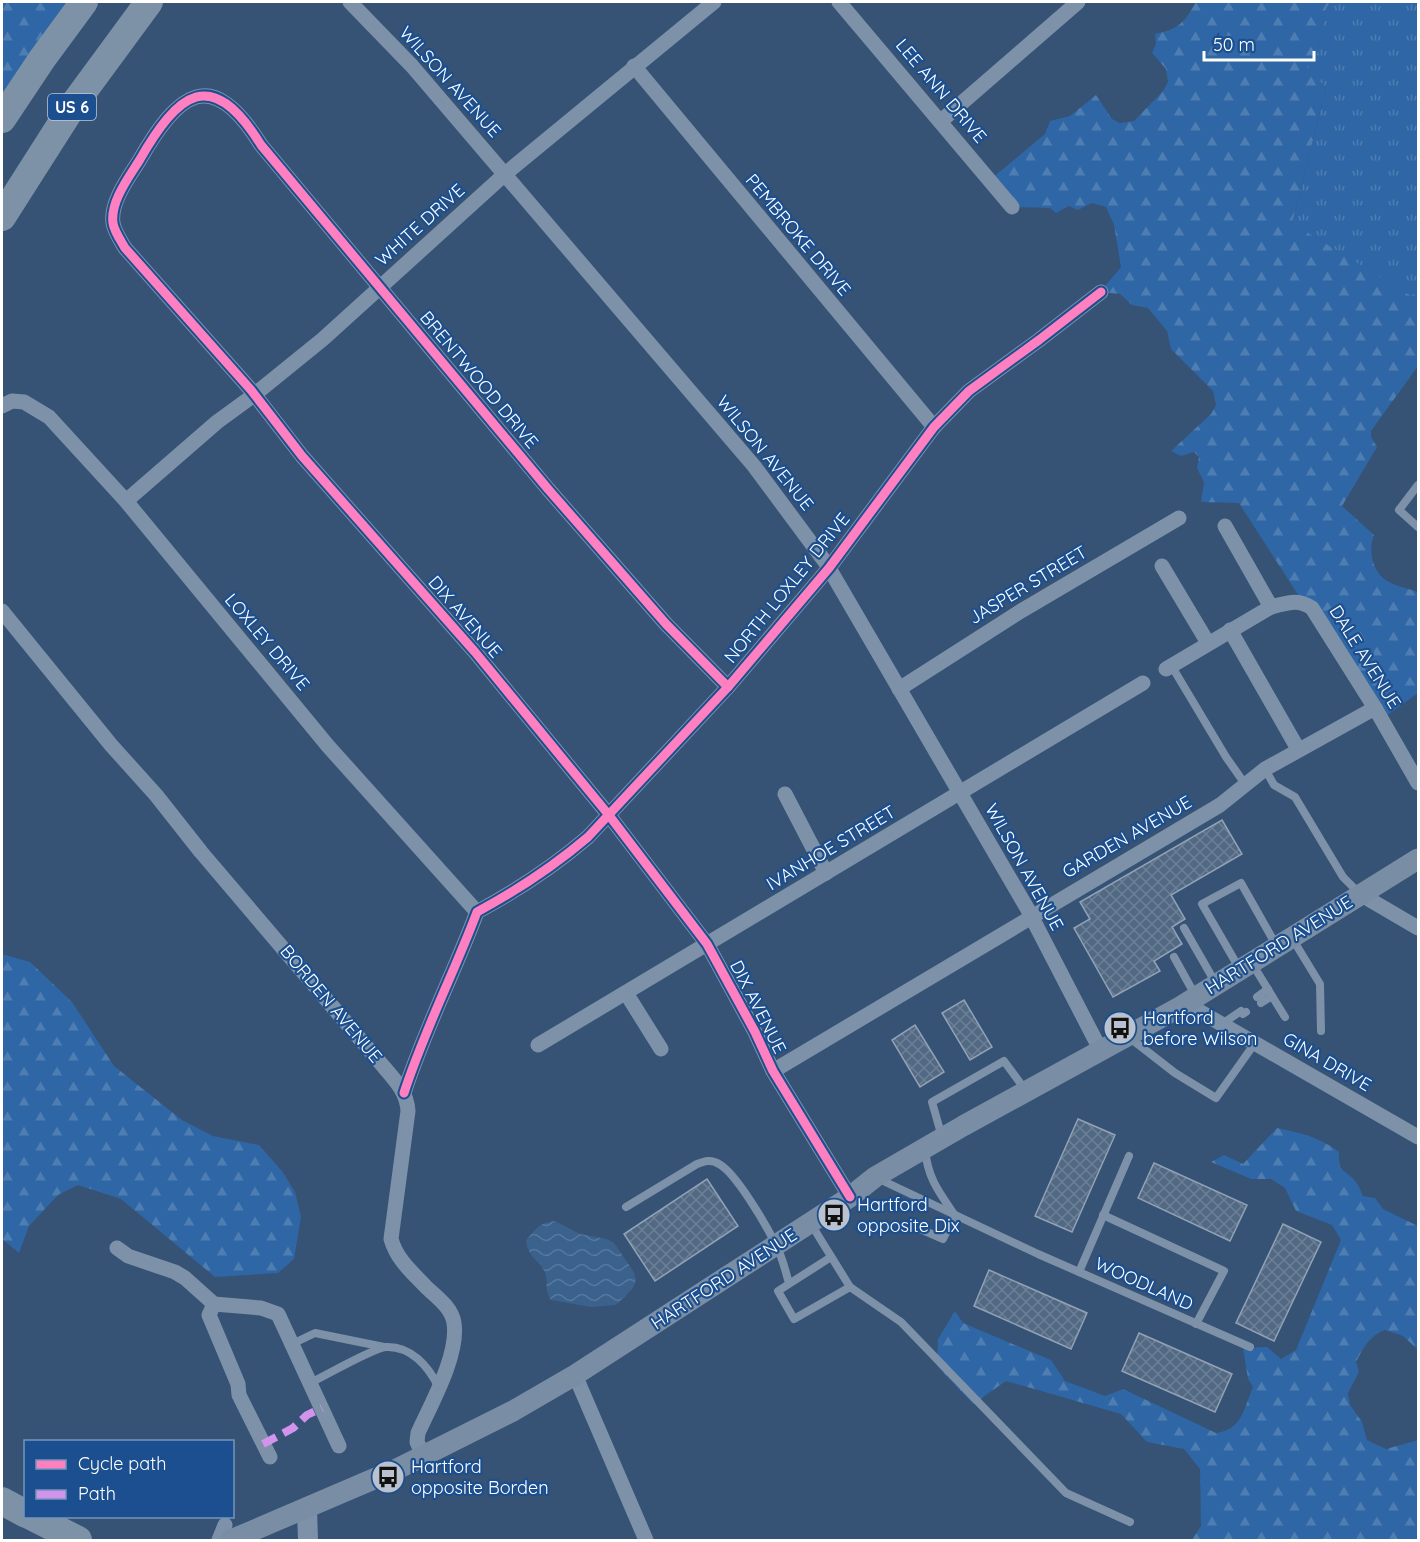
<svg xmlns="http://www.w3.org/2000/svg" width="1420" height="1542" font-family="Quicksand,sans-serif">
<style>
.grass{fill:url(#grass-tufts)}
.forest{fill:url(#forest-firs)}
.water{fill:url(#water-waves)}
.building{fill:url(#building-cross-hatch);stroke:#92a2b6;stroke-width:1.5}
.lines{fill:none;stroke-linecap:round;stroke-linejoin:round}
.service{stroke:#7d92a8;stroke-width:8}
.minor{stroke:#7d92a8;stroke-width:15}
.tertiary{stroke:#7d92a8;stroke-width:20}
.secondary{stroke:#798da4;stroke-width:21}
.motorway{stroke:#7e92a7;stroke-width:28}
.quiet{stroke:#d193ec;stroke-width:8;stroke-dasharray:15 8;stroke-linecap:butt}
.cycleway-casing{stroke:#1b4f8f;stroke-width:13}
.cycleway{stroke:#ff80c0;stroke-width:9}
.labels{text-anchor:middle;stroke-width:4.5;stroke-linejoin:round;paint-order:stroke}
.shield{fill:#1b4f8f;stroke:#bbcadd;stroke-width:1.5}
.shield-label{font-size:16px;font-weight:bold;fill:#fff}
.street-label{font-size:18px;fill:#fff;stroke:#1b4f8f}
.poi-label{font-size:18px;fill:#fff;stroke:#1b4f8f;text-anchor:start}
</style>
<defs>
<pattern id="grass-tufts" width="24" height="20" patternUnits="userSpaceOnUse" patternTransform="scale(1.5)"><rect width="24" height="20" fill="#2f66a5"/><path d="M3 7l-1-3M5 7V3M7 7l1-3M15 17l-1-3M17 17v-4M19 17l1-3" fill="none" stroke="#4e7db2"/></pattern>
<pattern id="forest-firs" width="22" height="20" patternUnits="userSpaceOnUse" patternTransform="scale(1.5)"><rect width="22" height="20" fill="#2f66a5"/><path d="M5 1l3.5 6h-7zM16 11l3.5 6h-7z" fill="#4e7db2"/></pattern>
<pattern id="water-waves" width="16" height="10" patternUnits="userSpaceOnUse" patternTransform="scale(1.5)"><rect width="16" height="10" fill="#3b618d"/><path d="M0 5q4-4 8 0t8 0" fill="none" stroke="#58799e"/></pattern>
<pattern id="building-cross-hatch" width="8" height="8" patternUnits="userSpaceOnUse" patternTransform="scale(1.5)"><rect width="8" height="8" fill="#526984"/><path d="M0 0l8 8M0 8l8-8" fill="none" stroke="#6c8096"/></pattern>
</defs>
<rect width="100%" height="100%" fill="#365274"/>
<polygon class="grass" points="1330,2 1418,2 1418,291 1411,297 1292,223 1326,88 1306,68 1317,53 1326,9"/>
<g class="forest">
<polygon points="2,2 81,2 2,118"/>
<path d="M1196,2H1330L1326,9L1317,54L1307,67L1326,88L1292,223L1411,296L1418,291V366L1371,431V437L1377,447L1342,506L1374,535C1368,551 1372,571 1387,581C1396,586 1409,589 1418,592V693L1379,721L1239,503L1201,502L1204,482L1197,468L1199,457L1194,452L1181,456L1171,451L1211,414L1216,405L1213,391L1171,349L1167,331L1148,308L1132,305L1120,294L1100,292L1121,267L1114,225L1106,207L1092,203L1078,210L1069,206L1056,213L1050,208L1013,207L991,179L1045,134L1050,121L1070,116L1096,95L1112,119L1120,123L1134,121L1163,91L1168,82L1166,69L1152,53L1156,44L1155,34C1179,29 1184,23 1196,2Z"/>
<polygon points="2,954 30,962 72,1002 114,1066 182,1120 213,1136 259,1145 282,1171 295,1192 301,1217 294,1259 278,1273 215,1277 121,1199 78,1185 58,1195 29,1226 19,1253 2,1239"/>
<path d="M1277,1128C1300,1133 1320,1137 1339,1152C1338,1175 1345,1168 1356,1182C1359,1186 1361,1192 1363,1196L1375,1198L1383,1209L1418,1226V1350L1403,1336L1385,1330C1370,1335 1363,1348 1356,1362L1359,1372L1348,1393L1350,1405L1362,1422L1367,1440L1386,1449L1418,1440V1540H1192L1201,1526L1200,1469L1184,1449L1147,1442L1121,1414L1006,1381L973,1404L937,1366L938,1339L955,1311L963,1323L1051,1360L1065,1381L1105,1396L1123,1389L1216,1433C1242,1430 1244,1408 1253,1387L1248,1379L1243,1348L1267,1347L1281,1359L1296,1350L1341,1240L1332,1225L1296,1211L1285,1188L1271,1179H1251L1211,1162L1224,1155L1243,1164Z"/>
</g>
<path class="water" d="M555,1221L580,1234L607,1239L614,1243L634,1272L636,1280L633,1288L616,1305L591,1307L551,1300C544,1289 548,1286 546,1276C544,1263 528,1259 526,1241C534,1229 541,1222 555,1221Z"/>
<g class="building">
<polygon points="1222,820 1242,854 1171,895 1185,919 1172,927 1182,944 1154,961 1160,971 1113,997 1074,928 1090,919 1080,902"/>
<polygon points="964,1000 992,1047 970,1060 942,1013"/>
<polygon points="915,1025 944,1072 920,1087 892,1040"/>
<polygon points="1078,1119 1115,1135 1072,1232 1035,1216"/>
<polygon points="1154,1163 1247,1205 1230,1241 1138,1198"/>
<polygon points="707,1179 738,1226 655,1281 624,1234"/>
<polygon points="1283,1224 1321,1242 1274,1341 1236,1323"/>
<polygon points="989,1270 1087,1313 1071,1349 974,1306"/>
<polygon points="1139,1333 1232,1374 1215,1412 1122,1371"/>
</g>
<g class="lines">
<g class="service">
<polyline points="1418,485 1399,510 1418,527"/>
<polyline points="1171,665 1226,757 1245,784"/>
<polyline points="1265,769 1274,785 1295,797 1343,877 1359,893"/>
<polyline points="1184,928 1215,982"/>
<polyline points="1292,938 1320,984 1321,1031"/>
<polyline points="1174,957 1195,995"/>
<polyline points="1253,965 1272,996 1261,1003"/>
<polyline points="1239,968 1202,904 1241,883 1276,945"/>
<polyline points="1272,996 1285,1017"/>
<polyline points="1257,997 1268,989"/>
<polyline points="1222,1024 1241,1011 1243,1014 1246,1012"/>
<polyline points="1130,1038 1175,1073 1216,1098 1255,1043"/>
<polyline points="942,1137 932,1102 1004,1061 1026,1091"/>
<path d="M925,1150C928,1178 938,1191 954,1214"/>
<polyline points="879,1179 1038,1254 1250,1347"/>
<path d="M626,1207L697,1164C705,1161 711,1159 719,1164C736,1173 766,1225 775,1243C782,1255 785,1270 789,1283"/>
<polyline points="1103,1215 1224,1271 1196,1324"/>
<polyline points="811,1224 850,1287 901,1322 1066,1493 1130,1522"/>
<polyline points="911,1225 943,1239 955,1215"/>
<polyline points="831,1257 778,1291 794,1319 850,1287"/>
<polyline points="1079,1272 1129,1156"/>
<polyline points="292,1344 315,1333 384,1347"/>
<path d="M310,1383C325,1376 373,1348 386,1347C411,1346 428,1366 438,1386"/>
</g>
<g class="minor">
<polyline points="350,2 412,66 754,466 826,563 1027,908 1101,1051"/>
<polyline points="839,2 1012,207"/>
<polyline points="634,66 934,427"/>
<polyline points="941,121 1078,2"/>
<polyline points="2,406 12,401 24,402 49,417 126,501 328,746 477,912"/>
<polyline points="126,501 217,422 254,395 323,339 505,174 714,2"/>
<path d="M1225,526L1271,607C1288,603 1297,598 1312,608L1375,708L1418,783"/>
<polyline points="1162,566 1208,643"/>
<path d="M2,611L111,745L156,795L201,852L383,1066C395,1080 407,1092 408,1111L391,1239C397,1260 412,1272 426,1287C437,1297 452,1308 454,1323C459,1355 431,1404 418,1433L417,1442L424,1457"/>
<polyline points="1230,630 1298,749"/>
<polyline points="1166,669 1271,607"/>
<path d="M728,687L666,624L548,489L261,145C211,64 178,93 139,161C129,177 110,202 113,223C114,231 121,241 125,248L251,390L302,456L475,652L608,814L707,944L755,1032L773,1071L850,1197"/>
<polyline points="899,689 1021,611 1179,518"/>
<polyline points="785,794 826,873"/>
<polyline points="1360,894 1418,928"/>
<polyline points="626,993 661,1049"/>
<polyline points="1185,1003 1418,1137"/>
<polyline points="538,1045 1143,683"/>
<polyline points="773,1071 1220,805 1265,769 1375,708"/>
<path d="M404,1093C424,1031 454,973 477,912C516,891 554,866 588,837L728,687L829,568L934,427L969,391L1039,340L1101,292"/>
<polyline points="117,1248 128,1256 175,1272 185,1278 214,1304 261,1308 278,1314 339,1446"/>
<polyline points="214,1304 209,1315 238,1384 239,1395 270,1457"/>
<polyline points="575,1375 646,1540"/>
<polyline points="219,1540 225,1525"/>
</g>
<polyline class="tertiary" points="307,1509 308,1540"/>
<polyline class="secondary" points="231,1540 397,1469 513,1411 575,1375 850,1197 875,1177 963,1126 1180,1007 1418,859"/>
<g class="motorway">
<polyline points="2,119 42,59 84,2"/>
<polyline points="2,217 74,104 149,2"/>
<polyline points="2,1501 26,1514"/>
<polyline points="31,1516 78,1540"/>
</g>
<polyline class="quiet" points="263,1444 293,1428 307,1415 322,1408"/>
<defs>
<g id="cycleway">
<path d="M728,687L666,624L548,489L261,145C211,64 178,93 139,161C129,177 110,202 113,223C114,231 121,241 125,248L251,390L302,456L475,652L608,814L707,944L755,1032L773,1071L850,1197"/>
<path d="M404,1093C424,1031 454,973 477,912C516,891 554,866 588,837L728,687L829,568L934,427L969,391L1039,340L1101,292"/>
</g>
</defs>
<use href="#cycleway" class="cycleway-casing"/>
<use href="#cycleway" class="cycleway"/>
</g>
<defs>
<symbol id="bus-disc" viewBox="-11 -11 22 22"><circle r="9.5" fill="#b9c2ce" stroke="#1b4f8f"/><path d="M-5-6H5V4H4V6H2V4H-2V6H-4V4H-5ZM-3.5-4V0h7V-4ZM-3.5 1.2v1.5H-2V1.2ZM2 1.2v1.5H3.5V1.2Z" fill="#111"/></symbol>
</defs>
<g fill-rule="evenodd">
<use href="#bus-disc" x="1101" y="1009" width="38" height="38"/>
<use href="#bus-disc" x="815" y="1196" width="38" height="38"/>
<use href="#bus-disc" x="369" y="1458" width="38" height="38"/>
</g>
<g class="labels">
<rect class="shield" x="48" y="94" width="48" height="26" rx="4.5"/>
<g class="shield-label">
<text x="72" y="113">US 6</text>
</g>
<g class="street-label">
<text transform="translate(450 82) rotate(48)" y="6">WILSON AVENUE</text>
<text transform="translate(941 91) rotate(50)" y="6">LEE ANN DRIVE</text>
<text transform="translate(420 225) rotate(-42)" y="6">WHITE DRIVE</text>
<text transform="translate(798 235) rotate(50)" y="6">PEMBROKE DRIVE</text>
<text transform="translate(479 380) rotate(50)" y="6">BRENTWOOD DRIVE</text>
<text transform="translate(765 453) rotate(51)" y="6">WILSON AVENUE</text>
<text transform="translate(1028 585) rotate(-31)" y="6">JASPER STREET</text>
<text transform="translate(787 588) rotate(-51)" y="6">NORTH LOXLEY DRIVE</text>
<text transform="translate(465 617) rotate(49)" y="6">DIX AVENUE</text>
<text transform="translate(267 642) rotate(50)" y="6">LOXLEY DRIVE</text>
<text transform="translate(1365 657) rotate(58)" y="6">DALE AVENUE</text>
<text transform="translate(1127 837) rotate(-30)" y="6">GARDEN AVENUE</text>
<text transform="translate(831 848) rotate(-31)" y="6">IVANHOE STREET</text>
<text transform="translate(1024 867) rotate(61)" y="6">WILSON AVENUE</text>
<text transform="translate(1279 945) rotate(-32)" y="6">HARTFORD AVENUE</text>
<text transform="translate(331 1004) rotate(50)" y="6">BORDEN AVENUE</text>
<text transform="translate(758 1007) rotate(63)" y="6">DIX AVENUE</text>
<text transform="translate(1327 1062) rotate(30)" y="6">GINA DRIVE</text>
<text transform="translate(724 1279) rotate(-33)" y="6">HARTFORD AVENUE</text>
<text transform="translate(1144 1284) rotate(24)" y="6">WOODLAND</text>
</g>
<g class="poi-label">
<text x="1143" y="1024">Hartford<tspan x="1143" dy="21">before Wilson</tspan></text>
<text x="857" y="1211">Hartford<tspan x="857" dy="21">opposite Dix</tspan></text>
<text x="411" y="1473">Hartford<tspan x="411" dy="21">opposite Borden</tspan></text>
</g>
</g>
<rect width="1420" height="1542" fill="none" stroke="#ffffff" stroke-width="6"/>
<rect x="24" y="1440" width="210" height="78" fill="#1b4f8f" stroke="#7695bc" stroke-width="1.5"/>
<rect x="36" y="1460" width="30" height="9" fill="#ff80c0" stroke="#7695bc" stroke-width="1.5"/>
<text x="78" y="1470" font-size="18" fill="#ffffff">Cycle path</text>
<rect x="36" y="1490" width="30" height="9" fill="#d193ec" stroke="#7695bc" stroke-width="1.5"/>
<text x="78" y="1500" font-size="18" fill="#ffffff">Path</text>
<path d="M1204 51v9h110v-9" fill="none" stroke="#ffffff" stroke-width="3"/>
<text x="1213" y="51" font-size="18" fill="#ffffff" stroke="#1b4f8f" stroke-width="4.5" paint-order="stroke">50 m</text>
</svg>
